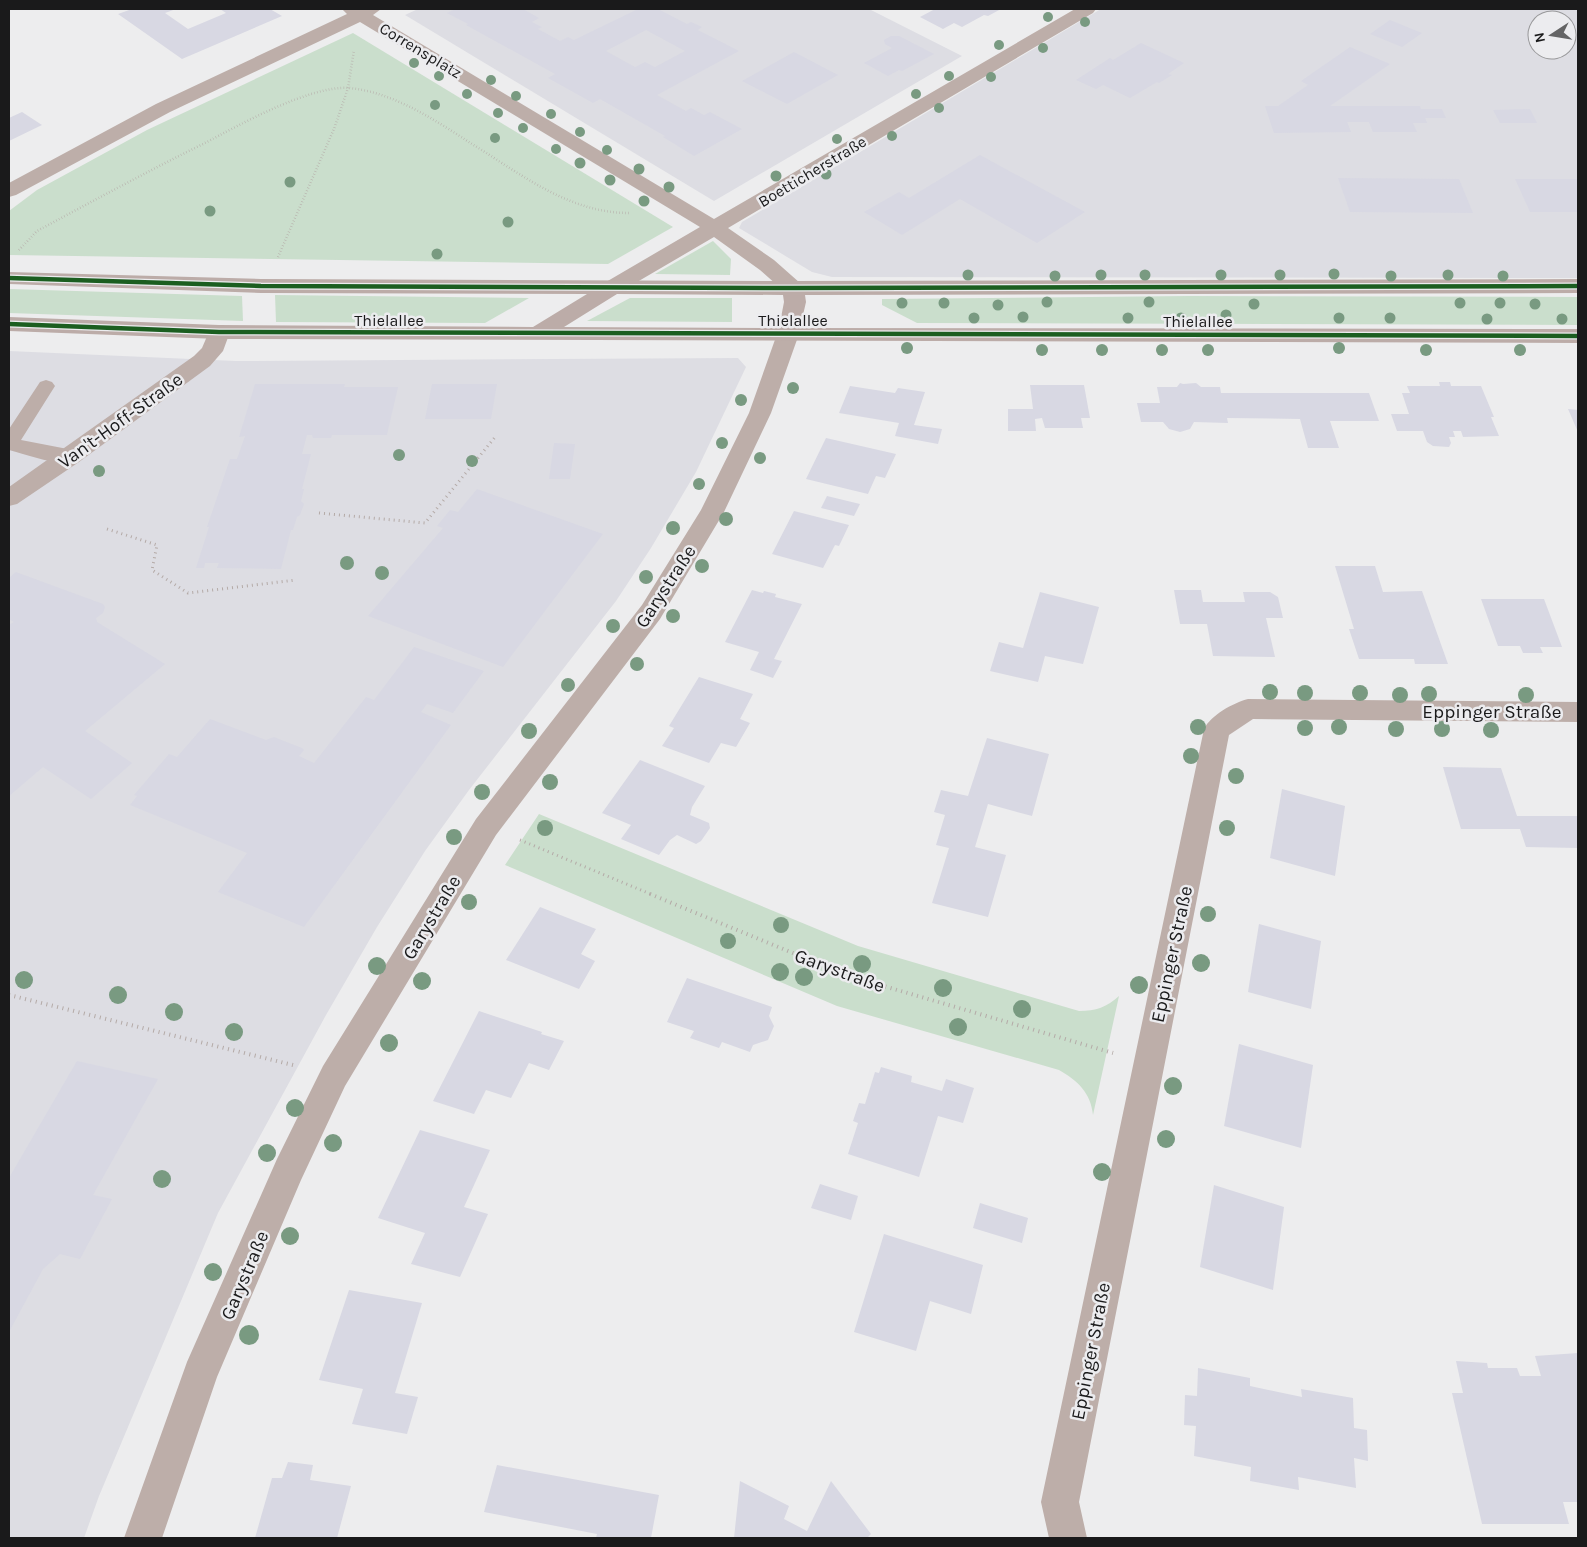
<svg xmlns="http://www.w3.org/2000/svg" width="1587" height="1547" font-family="Karla,sans-serif">
<style>
.built{fill:#dddde3;fill-rule:evenodd}
.green{fill:#cadecc}
.building{fill:#d8d8e3;fill-rule:evenodd}
.lines{fill:none;stroke-linecap:round;stroke-linejoin:round}
.path-far2{stroke:#b4aaa7;stroke-width:2.5;stroke-dasharray:0.5 2.5;stroke-linecap:butt}
.path-far1{stroke:#b4aaa7;stroke-width:3;stroke-dasharray:1 4;stroke-linecap:butt}
.path{stroke:#b4aaa7;stroke-width:4;stroke-dasharray:1 4.5;stroke-linecap:butt}
.service{fill:#bdaea9;fill-rule:evenodd}
.minor{fill:#bdaea9;fill-rule:evenodd}
.tertiary{fill:#bdaea9;fill-rule:evenodd}
.secondary{fill:#bcaca8;fill-rule:evenodd}
.cycleway-casing{stroke:#ececef;stroke-width:7}
.cycleway{stroke:#1b5e20;stroke-width:4.5}
.tree{fill:#799a81}
.labels{text-anchor:middle;stroke-width:5;stroke-linejoin:round;paint-order:stroke}
.far-street-label{font-size:16px;fill:#1a1a1b;stroke:#ececef}
.street-label{font-size:19px;fill:#1a1a1b;stroke:#ececef}
</style>
<rect width="100%" height="100%" fill="#ededee"/>
<g class="built">
<polygon points="418,9 869,9 962,56 714,201 405,15"/>
<path d="M1101,9H1578V278L832,277L812,272L739,228L742,222ZM1537,20H1567V50H1537Z"/>
<polygon points="9,351 236,361 738,358 746,367 696,472 651,548 616,601 469,790 425,851 377,927 326,1015 218,1213 99,1496 84,1538 9,1538"/>
</g>
<g class="green">
<polygon points="353,33 673,227 608,264 9,255 9,211 37,190 147,130"/>
<polygon points="713,241 731,259 730,275 655,274"/>
<polygon points="9,289 242,296 243,321 9,313"/>
<polygon points="275,295 529,298 485,323 276,322"/>
<polygon points="1189,296 1578,297 1578,325 917,323 882,305 882,299"/>
<polygon points="630,298 732,298 732,322 587,321"/>
<path d="M539,814L858,946L1079,1011C1096,1011 1107,1007 1119,996L1093,1115C1091,1093 1077,1080 1059,1070L837,1006L505,865Z"/>
</g>
<g class="building">
<polygon points="132,9 176,9 165,13 188,29 226,13 220,9 270,9 282,16 182,59 118,14"/>
<path d="M455,9H523L539,18L532,22L542,27L538,29L560,41L568,37L574,40L638,9H658L687,24L691,22L702,27L698,30L739,51L657,95L686,111L691,108L704,115L710,112L742,129L694,156L663,137L665,136L600,99L593,103L548,78L555,74L466,25L468,24L447,13ZM646,30L685,51L655,67L645,62L635,67L606,51Z"/>
<polygon points="935,9 1001,9 988,16 984,15 962,27 954,23 943,29 920,17"/>
<polygon points="1390,20 1422,33 1402,47 1370,34"/>
<polygon points="891,36 899,36 934,54 902,71 899,70 888,76 864,63 892,48 885,44 884,40"/>
<polygon points="1141,43 1184,63 1168,74 1172,75 1159,83 1157,82 1130,98 1103,85 1096,89 1076,80 1110,58 1113,60"/>
<polygon points="1350,47 1390,64 1330,106 1420,106 1421,109 1442,109 1446,118 1425,118 1427,123 1413,123 1417,132 1373,132 1369,122 1347,122 1351,132 1274,133 1265,106 1278,106 1308,85 1301,81"/>
<polygon points="794,52 838,75 787,104 742,81"/>
<polygon points="1530,109 1537,123 1500,123 1493,110"/>
<polygon points="22,112 42,125 9,141 9,118"/>
<polygon points="980,155 1085,212 1037,243 960,199 902,235 864,212 899,192 909,198"/>
<polygon points="1338,178 1459,179 1473,213 1350,212"/>
<polygon points="1515,179 1578,179 1578,212 1530,212"/>
<polygon points="1439,382 1450,382 1451,386 1481,386 1494,417 1491,417 1499,436 1463,437 1461,431 1453,431 1455,437 1449,437 1451,443 1449,447 1433,446 1427,442 1423,431 1397,431 1391,414 1409,414 1402,393 1410,393 1407,386 1440,386"/>
<polygon points="1180,383 1183,384 1196,383 1201,387 1220,387 1221,393 1369,393 1379,421 1330,421 1339,448 1308,448 1300,419 1227,418 1228,423 1194,422 1190,429 1180,432 1169,429 1163,422 1141,422 1137,403 1160,403 1157,387 1177,387"/>
<polygon points="255,384 345,384 344,387 398,387 387,435 332,435 331,438 313,438 312,435 307,435 302,454 311,454 302,489 304,489 301,501 304,504 300,515 297,517 293,530 291,530 281,569 217,568 219,563 205,563 204,568 196,568 209,527 207,527 230,459 237,459 245,436 239,437"/>
<polygon points="432,384 497,384 491,419 425,419"/>
<polygon points="1030,385 1084,385 1090,418 1081,418 1083,428 1045,428 1042,418 1035,419 1036,431 1008,431 1008,409 1033,409"/>
<polygon points="850,386 895,393 898,388 925,392 914,425 942,429 938,444 895,436 899,423 839,413"/>
<polygon points="1568,409 1578,410 1578,432"/>
<polygon points="826,438 896,454 885,478 876,476 868,494 806,479"/>
<polygon points="554,443 575,444 570,479 549,479"/>
<polygon points="477,489 603,534 503,667 368,616 443,528 437,526 450,510 458,512"/>
<polygon points="827,496 860,504 854,516 821,508"/>
<polygon points="794,511 849,525 839,546 835,545 823,568 772,554"/>
<polygon points="1335,566 1375,566 1383,592 1422,591 1448,664 1415,664 1414,659 1359,659 1349,629 1354,629"/>
<polygon points="16,572 103,604 105,607 103,613 96,618 97,622 165,664 85,731 132,763 91,799 43,767 9,796 9,625 14,622 9,619 9,578"/>
<polygon points="752,590 763,593 764,591 776,594 775,597 802,604 774,659 782,661 773,678 750,670 759,652 725,642"/>
<polygon points="1174,590 1201,590 1203,602 1245,602 1243,592 1270,592 1278,597 1283,618 1266,618 1275,657 1213,656 1207,624 1180,624"/>
<polygon points="1040,592 1099,607 1083,664 1045,656 1038,682 990,671 999,642 1023,648"/>
<polygon points="1481,599 1544,599 1562,647 1540,647 1543,653 1523,653 1520,646 1498,646"/>
<polygon points="414,647 484,671 453,713 427,704 421,712 451,725 304,927 218,892 247,853 130,805 137,796 134,795 169,754 177,757 210,719 266,740 274,737 302,748 304,750 299,756 314,763 366,697 374,700"/>
<polygon points="699,677 753,694 740,719 750,723 736,747 721,743 709,763 662,746 674,728 669,726"/>
<polygon points="987,738 1049,754 1032,816 988,804 975,847 1006,855 988,917 932,903 949,848 936,845 945,815 934,812 941,790 968,796"/>
<polygon points="640,760 705,786 692,807 690,815 709,823 710,828 701,841 696,844 677,835 670,840 659,855 621,839 631,825 602,813"/>
<polygon points="1443,767 1501,768 1517,816 1578,816 1578,848 1526,847 1520,829 1461,829"/>
<polygon points="1282,789 1345,806 1335,876 1270,858"/>
<polygon points="540,907 596,929 581,954 595,961 579,989 506,960"/>
<polygon points="1259,924 1321,941 1311,1009 1248,992"/>
<polygon points="687,978 772,1007 769,1016 774,1026 768,1040 753,1045 750,1052 722,1042 719,1048 690,1038 694,1031 667,1022"/>
<polygon points="479,1011 542,1032 541,1034 564,1041 549,1070 529,1063 511,1098 486,1090 474,1114 433,1101"/>
<polygon points="1239,1044 1313,1065 1301,1148 1224,1126"/>
<polygon points="77,1061 158,1079 93,1195 112,1199 80,1259 60,1254 43,1269 9,1332 9,1178"/>
<polygon points="881,1067 912,1076 911,1082 942,1091 946,1079 974,1088 963,1123 938,1116 919,1177 848,1154 858,1123 853,1121 859,1103 865,1104 875,1072 879,1073"/>
<polygon points="420,1130 490,1150 464,1207 488,1214 460,1277 411,1264 425,1233 378,1218"/>
<polygon points="820,1184 858,1196 851,1220 811,1208"/>
<polygon points="1214,1185 1284,1207 1273,1290 1200,1267"/>
<polygon points="980,1203 1028,1218 1022,1243 973,1228"/>
<polygon points="884,1234 983,1265 971,1314 930,1301 916,1351 854,1332"/>
<polygon points="349,1290 422,1303 395,1393 418,1397 407,1434 352,1424 363,1389 319,1380"/>
<polygon points="1578,1353 1578,1502 1563,1502 1569,1524 1482,1524 1452,1393 1463,1393 1456,1361 1487,1363 1488,1368 1517,1368 1520,1376 1541,1376 1535,1356"/>
<polygon points="1198,1368 1250,1378 1250,1386 1302,1397 1301,1389 1353,1398 1354,1428 1367,1430 1368,1461 1354,1458 1356,1488 1298,1477 1299,1490 1250,1481 1251,1467 1194,1456 1196,1426 1184,1425 1185,1395 1197,1396"/>
<polygon points="288,1462 313,1465 310,1480 351,1486 337,1538 255,1538 272,1478 282,1478"/>
<polygon points="497,1465 659,1495 651,1538 596,1538 597,1534 484,1512"/>
<polygon points="740,1481 789,1506 784,1519 807,1531 831,1481 871,1534 867,1538 734,1538"/>
</g>
<g class="lines">
<g class="path-far2">
<path d="M19,250L37,231C93,201 148,171 205,143C239,125 311,85 349,88C393,92 435,120 472,144C521,174 569,213 629,213"/>
<polyline points="278,257 334,129 348,88 354,50"/>
</g>
<g class="path-far1">
<polyline points="319,513 425,523 496,436"/>
<polyline points="107,529 157,545 152,570 188,593 296,580"/>
<polyline points="520,840 653,895"/>
</g>
<g class="path">
<polyline points="650,894 846,975 1113,1053"/>
<polyline points="9,995 297,1066"/>
</g>
<path class="service" d="M46,380L52,382L55,386L21,440L78,451L81,456L78,461C57,467 29,455 9,450V429L40,382Z"/>
<g class="minor">
<polygon points="342,9 381,9 373,15 714,219 1075,9 1096,9 1093,13 728,228 774,260 800,283 804,288 800,293 793,295 786,293 760,270 714,237 620,292 613,294 606,292 602,287 606,282 700,227 360,22 170,112 16,195 9,197 9,183 156,104 347,14"/>
<polygon points="219,325 227,327 230,332 223,351 210,366 79,462 17,504 9,506 9,487 194,356 202,348 211,327"/>
<path d="M1248,699L1578,702V722L1253,719L1229,735L1079,1502L1087,1538H1049L1041,1502L1204,729C1211,715 1233,703 1248,699Z"/>
</g>
<polygon class="tertiary" points="788,327 796,329 799,334 771,413 724,512 660,619 496,835 345,1086 301,1180 217,1377 162,1538 124,1538 187,1362 277,1159 323,1066 476,819 642,605 701,510 749,413 777,334 780,329"/>
<path class="secondary" d="M9,272L261,279L793,281L1578,279V293L805,295L806,302L800,328L1578,329V343L219,339L9,331V317L219,325L533,327L587,294L261,293L9,284ZM617,294L783,295L784,302L779,328L564,327Z"/>
<defs>
<g id="cycleway">
<polyline points="9,278 261,286 793,288 1578,286"/>
<polyline points="9,324 219,332 1578,336"/>
</g>
</defs>
<use href="#cycleway" class="cycleway-casing"/>
<use href="#cycleway" class="cycleway"/>
</g>
<g class="tree">
<circle cx="1048" cy="17" r="5"/>
<circle cx="1085" cy="22" r="5"/>
<circle cx="999" cy="45" r="5"/>
<circle cx="1043" cy="48" r="5"/>
<circle cx="414" cy="63" r="5"/>
<circle cx="439" cy="76" r="5"/>
<circle cx="949" cy="76" r="5"/>
<circle cx="991" cy="77" r="5"/>
<circle cx="491" cy="80" r="5"/>
<circle cx="467" cy="94" r="5"/>
<circle cx="916" cy="94" r="5"/>
<circle cx="516" cy="96" r="5"/>
<circle cx="435" cy="105" r="5"/>
<circle cx="939" cy="108" r="5"/>
<circle cx="498" cy="113" r="5"/>
<circle cx="551" cy="114" r="5"/>
<circle cx="523" cy="128" r="5"/>
<circle cx="580" cy="132" r="5"/>
<circle cx="892" cy="136" r="5"/>
<circle cx="495" cy="138" r="5"/>
<circle cx="837" cy="139" r="5"/>
<circle cx="556" cy="149" r="5"/>
<circle cx="607" cy="150" r="5"/>
<circle cx="580" cy="163" r="5.5"/>
<circle cx="639" cy="169" r="5.5"/>
<circle cx="826" cy="174" r="5.5"/>
<circle cx="776" cy="176" r="5.5"/>
<circle cx="610" cy="180" r="5.5"/>
<circle cx="290" cy="182" r="5.5"/>
<circle cx="669" cy="187" r="5.5"/>
<circle cx="644" cy="201" r="5.5"/>
<circle cx="210" cy="211" r="5.5"/>
<circle cx="508" cy="222" r="5.5"/>
<circle cx="437" cy="254" r="5.5"/>
<circle cx="1334" cy="274" r="5.5"/>
<circle cx="968" cy="275" r="5.5"/>
<circle cx="1101" cy="275" r="5.5"/>
<circle cx="1145" cy="275" r="5.5"/>
<circle cx="1221" cy="275" r="5.5"/>
<circle cx="1280" cy="275" r="5.5"/>
<circle cx="1448" cy="275" r="5.5"/>
<circle cx="1055" cy="276" r="5.5"/>
<circle cx="1391" cy="276" r="5.5"/>
<circle cx="1503" cy="276" r="5.5"/>
<circle cx="1047" cy="302" r="5.5"/>
<circle cx="1149" cy="302" r="5.5"/>
<circle cx="902" cy="303" r="5.5"/>
<circle cx="944" cy="303" r="5.5"/>
<circle cx="1460" cy="303" r="5.5"/>
<circle cx="1500" cy="303" r="5.5"/>
<circle cx="1254" cy="304" r="5.5"/>
<circle cx="1535" cy="304" r="5.5"/>
<circle cx="998" cy="305" r="5.5"/>
<circle cx="1226" cy="315" r="5.5"/>
<circle cx="1023" cy="317" r="5.5"/>
<circle cx="974" cy="318" r="5.5"/>
<circle cx="1128" cy="318" r="5.5"/>
<circle cx="1181" cy="318" r="5.5"/>
<circle cx="1339" cy="318" r="5.5"/>
<circle cx="1390" cy="318" r="5.5"/>
<circle cx="1487" cy="319" r="5.5"/>
<circle cx="1562" cy="319" r="5.5"/>
<circle cx="907" cy="348" r="6"/>
<circle cx="1339" cy="348" r="6"/>
<circle cx="1042" cy="350" r="6"/>
<circle cx="1102" cy="350" r="6"/>
<circle cx="1162" cy="350" r="6"/>
<circle cx="1208" cy="350" r="6"/>
<circle cx="1426" cy="350" r="6"/>
<circle cx="1520" cy="350" r="6"/>
<circle cx="793" cy="388" r="6"/>
<circle cx="741" cy="400" r="6"/>
<circle cx="722" cy="443" r="6"/>
<circle cx="399" cy="455" r="6"/>
<circle cx="760" cy="458" r="6"/>
<circle cx="472" cy="461" r="6"/>
<circle cx="99" cy="471" r="6"/>
<circle cx="699" cy="484" r="6"/>
<circle cx="726" cy="519" r="7"/>
<circle cx="673" cy="528" r="7"/>
<circle cx="347" cy="563" r="7"/>
<circle cx="702" cy="566" r="7"/>
<circle cx="382" cy="573" r="7"/>
<circle cx="646" cy="577" r="7"/>
<circle cx="673" cy="616" r="7"/>
<circle cx="613" cy="626" r="7"/>
<circle cx="637" cy="664" r="7"/>
<circle cx="568" cy="685" r="7"/>
<circle cx="1270" cy="692" r="8"/>
<circle cx="1305" cy="693" r="8"/>
<circle cx="1360" cy="693" r="8"/>
<circle cx="1429" cy="694" r="8"/>
<circle cx="1400" cy="695" r="8"/>
<circle cx="1526" cy="695" r="8"/>
<circle cx="1198" cy="727" r="8"/>
<circle cx="1339" cy="727" r="8"/>
<circle cx="1305" cy="728" r="8"/>
<circle cx="1396" cy="729" r="8"/>
<circle cx="1442" cy="729" r="8"/>
<circle cx="1491" cy="730" r="8"/>
<circle cx="529" cy="731" r="8"/>
<circle cx="1191" cy="756" r="8"/>
<circle cx="1236" cy="776" r="8"/>
<circle cx="550" cy="782" r="8"/>
<circle cx="482" cy="792" r="8"/>
<circle cx="545" cy="828" r="8"/>
<circle cx="1227" cy="828" r="8"/>
<circle cx="454" cy="837" r="8"/>
<circle cx="469" cy="902" r="8"/>
<circle cx="1208" cy="914" r="8"/>
<circle cx="781" cy="925" r="8"/>
<circle cx="728" cy="941" r="8"/>
<circle cx="1201" cy="963" r="9"/>
<circle cx="862" cy="964" r="9"/>
<circle cx="377" cy="966" r="9"/>
<circle cx="780" cy="972" r="9"/>
<circle cx="804" cy="977" r="9"/>
<circle cx="24" cy="980" r="9"/>
<circle cx="422" cy="981" r="9"/>
<circle cx="1139" cy="985" r="9"/>
<circle cx="943" cy="988" r="9"/>
<circle cx="118" cy="995" r="9"/>
<circle cx="1022" cy="1009" r="9"/>
<circle cx="174" cy="1012" r="9"/>
<circle cx="958" cy="1027" r="9"/>
<circle cx="234" cy="1032" r="9"/>
<circle cx="389" cy="1043" r="9"/>
<circle cx="1173" cy="1086" r="9"/>
<circle cx="295" cy="1108" r="9"/>
<circle cx="1166" cy="1139" r="9"/>
<circle cx="333" cy="1143" r="9"/>
<circle cx="267" cy="1153" r="9"/>
<circle cx="1102" cy="1172" r="9"/>
<circle cx="162" cy="1179" r="9"/>
<circle cx="290" cy="1236" r="9"/>
<circle cx="213" cy="1272" r="9"/>
<circle cx="249" cy="1335" r="10"/>
</g>
<g class="labels">
<g class="far-street-label">
<text transform="translate(421 50) rotate(31)" y="6">Corrensplatz</text>
<text transform="translate(812 171) rotate(-31)" y="6">Boetticherstraße</text>
<text x="389" y="326">Thielallee</text>
<text x="793" y="326">Thielallee</text>
<text x="1198" y="327">Thielallee</text>
</g>
<g class="street-label">
<text transform="translate(120 420) rotate(-36)" y="7">Van't-Hoff-Straße</text>
<text transform="translate(665 586) rotate(-57)" y="7">Garystraße</text>
<text x="1492" y="718">Eppinger Straße</text>
<text transform="translate(431 917) rotate(-59)" y="7">Garystraße</text>
<text transform="translate(1171 954) rotate(-78)" y="7">Eppinger Straße</text>
<text transform="translate(840 970) rotate(20)" y="7">Garystraße</text>
<text transform="translate(244 1275) rotate(-67)" y="7">Garystraße</text>
<text transform="translate(1090 1351) rotate(-79)" y="7">Eppinger Straße</text>
</g>
</g>
<rect width="1587" height="1547" fill="none" stroke="#1a1a1b" stroke-width="20"/>
<g transform="translate(1552 35) rotate(258)"><circle r="24" fill="#ececef" stroke="#98989a"/>
<path d="M0-4L9 19L0 12L-9 19Z" fill="#646465"/>
<text y="-8" font-size="14" font-weight="bold" text-anchor="middle" fill="#1a1a1b">N</text>
</g>
</svg>
